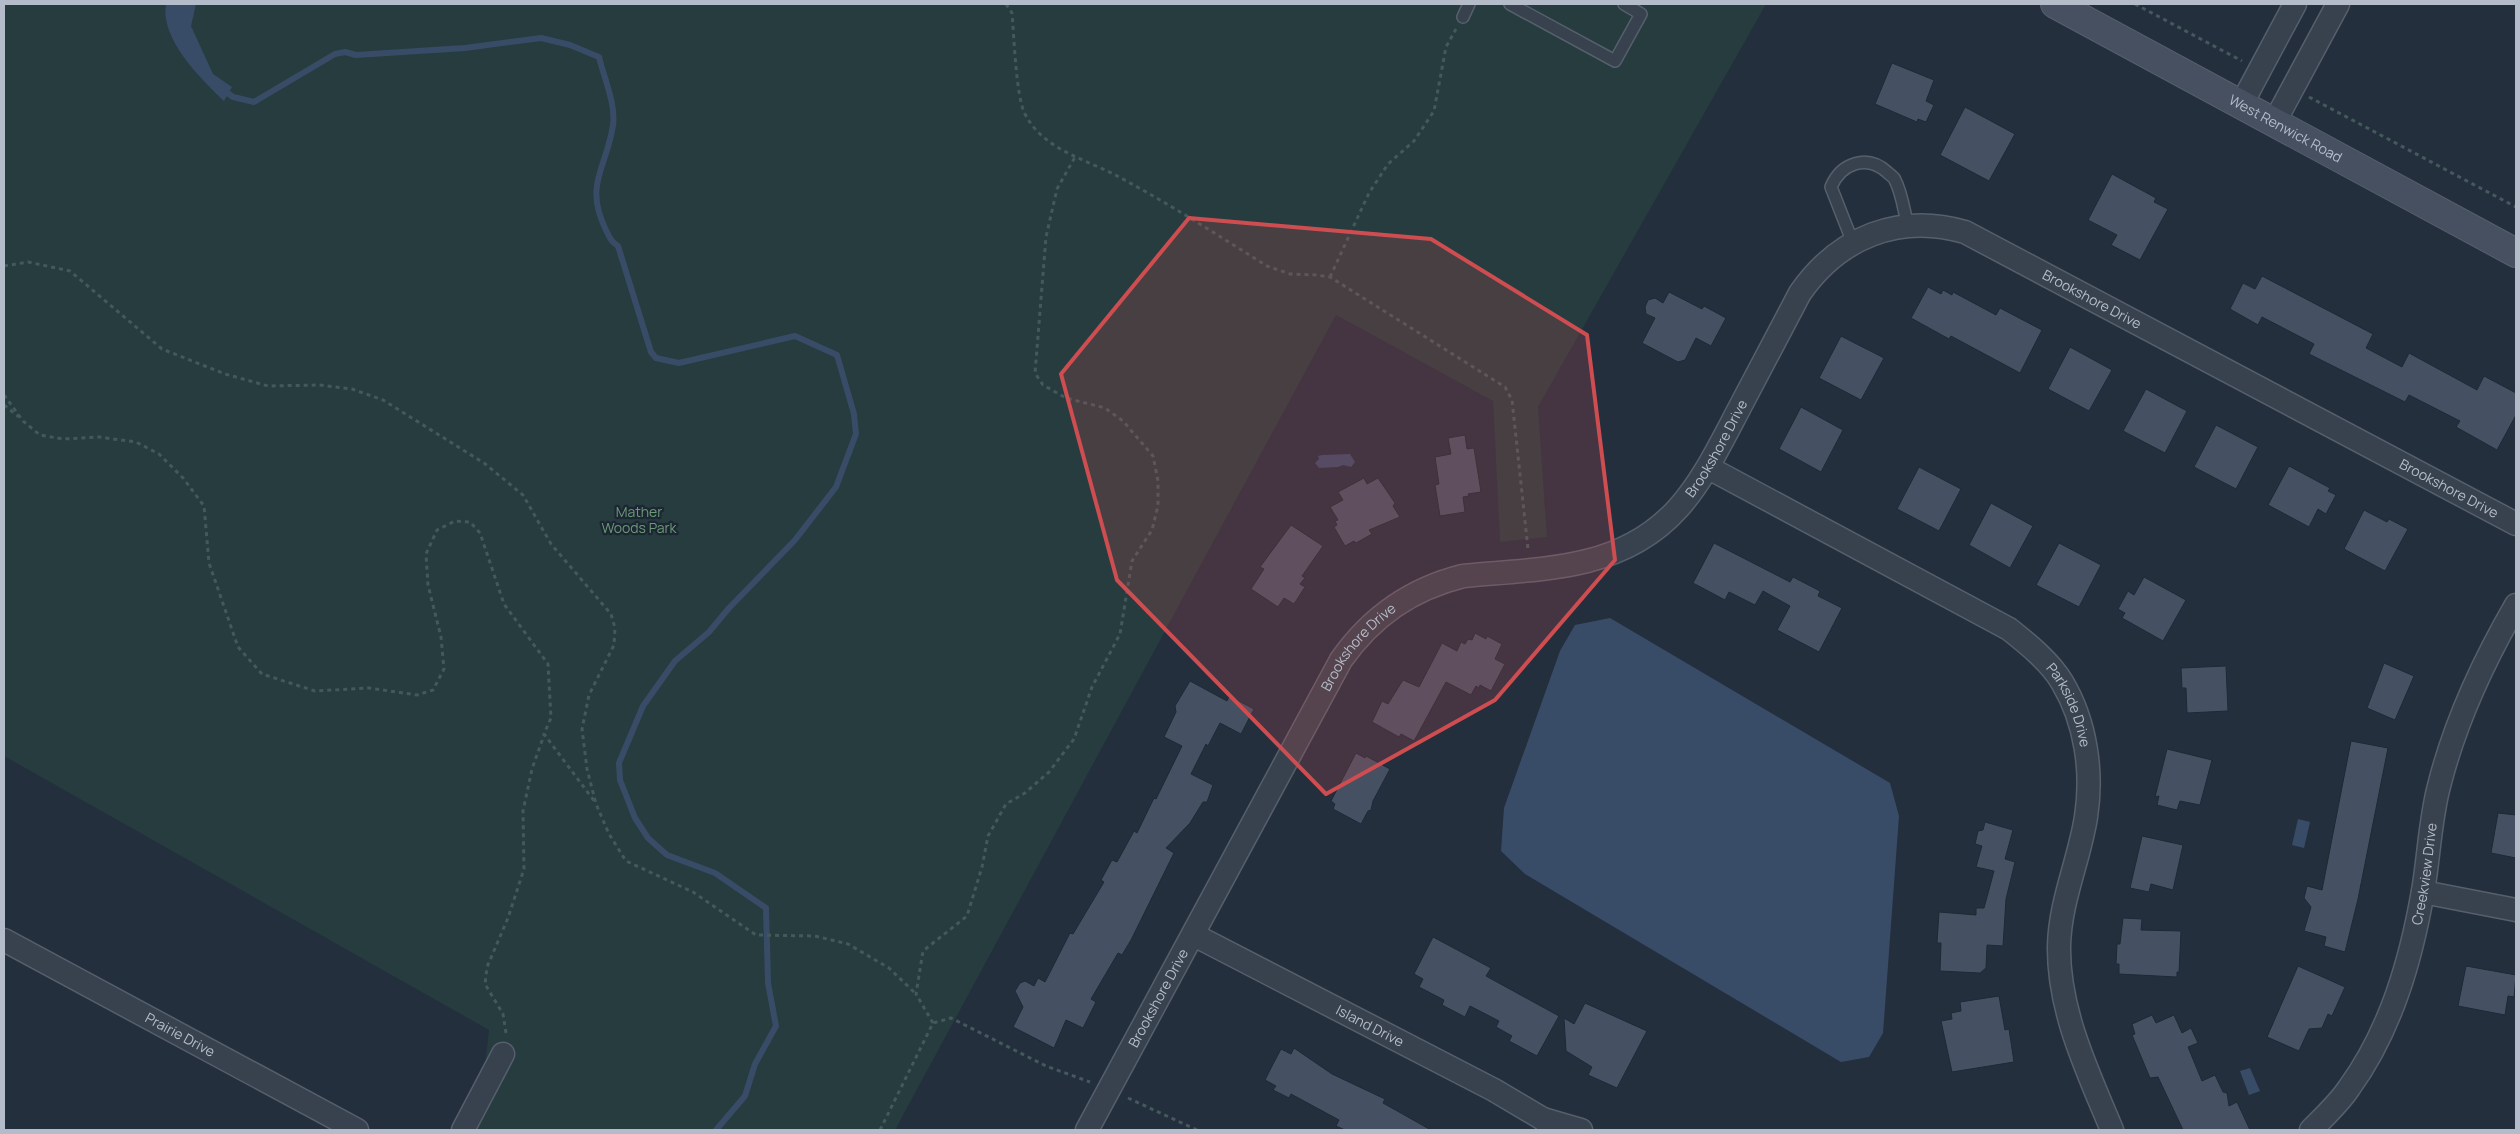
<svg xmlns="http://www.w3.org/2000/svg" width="2520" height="1134" font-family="Manrope,sans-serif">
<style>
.green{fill:#263c3f}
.water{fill:#394c67}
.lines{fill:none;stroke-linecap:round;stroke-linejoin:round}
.stream{stroke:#394c67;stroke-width:6}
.building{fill:#455162;stroke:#1f2835}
.lane-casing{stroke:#565f6c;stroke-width:14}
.street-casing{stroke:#565f6c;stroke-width:25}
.secondary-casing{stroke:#565f6c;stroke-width:30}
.path{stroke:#44595c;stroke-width:3;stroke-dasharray:4 4;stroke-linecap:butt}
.lane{stroke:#38414e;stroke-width:11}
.street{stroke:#38414e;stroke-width:22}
.secondary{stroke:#465061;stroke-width:28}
.marked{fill:#ce4d50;fill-opacity:0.2;stroke:#ce4d50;stroke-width:4;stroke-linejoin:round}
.labels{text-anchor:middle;stroke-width:4.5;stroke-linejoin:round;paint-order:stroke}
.street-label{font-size:14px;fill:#b4bcc9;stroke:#1d2633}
.park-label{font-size:14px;fill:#6b9a76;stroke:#1d2633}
</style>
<rect width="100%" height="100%" fill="#242f3e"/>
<polygon class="green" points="4,4 1766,4 1538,407 1547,537 1500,542 1493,401 1336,315 895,1130 478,1130 489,1030 4,756"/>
<g class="water">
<path d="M166,4H196L191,26L213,74L232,87L224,101C200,78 160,39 166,4Z"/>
<polygon points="1350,454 1355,462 1351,467 1343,465 1338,467 1319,468 1315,463 1319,459 1318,456 1322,455"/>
<polygon points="1610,618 1890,783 1899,816 1883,1033 1869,1057 1841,1062 1525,874 1501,851 1504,808 1560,651 1575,625"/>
<polygon points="2298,819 2310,822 2304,848 2292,845"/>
<polygon points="2250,1068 2260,1091 2249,1095 2240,1071"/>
</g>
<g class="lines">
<path class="stream" d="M221,88L233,97L254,102L335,54L345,52L356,55L465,48L541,38L570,45L599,57C604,78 616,104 613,125C607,167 584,184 605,228C609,236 611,242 618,246L651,352L656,358L679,363L795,336L837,355L854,414L856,434L836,487L795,540L729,608L709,632L675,661L643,706L619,763L620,780L635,818L648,838L667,855L715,873L766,908L768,983L776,1026L755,1064L745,1096L716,1130"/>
</g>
<g class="building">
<polygon points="1892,63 1934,80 1926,101 1934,105 1926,122 1918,119 1917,122 1875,104"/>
<polygon points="1965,107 2015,134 1989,181 1940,155"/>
<polygon points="2112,174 2156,198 2154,202 2168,209 2140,260 2111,245 2117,235 2088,220"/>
<polygon points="2262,276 2373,334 2366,348 2402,367 2409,353 2477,390 2484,376 2516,393 2516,415 2497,450 2456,427 2460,421 2409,395 2405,402 2309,354 2314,344 2262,317 2258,325 2230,309 2243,283 2255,289"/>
<polygon points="1928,287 1941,294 1943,290 1952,295 1953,292 1996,315 2000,308 2042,330 2020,373 1951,336 1949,339 1911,318"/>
<polygon points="1669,292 1702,309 1704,306 1726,318 1711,346 1696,338 1685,360 1678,362 1642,343 1655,318 1646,314 1645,307 1648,300 1655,298 1663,303"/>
<polygon points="1841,336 1884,358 1861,400 1819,378"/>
<polygon points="2070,347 2112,370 2089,411 2048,389"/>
<polygon points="2146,389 2187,411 2165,453 2123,431"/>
<polygon points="1801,407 1843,430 1821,472 1779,449"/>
<polygon points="2216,425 2258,447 2236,489 2194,467"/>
<polygon points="1465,435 1467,449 1474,448 1481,492 1468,494 1469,496 1463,497 1465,512 1440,516 1435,485 1439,484 1435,457 1451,454 1448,438"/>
<polygon points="2289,466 2330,488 2328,491 2336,495 2326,514 2318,509 2309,527 2268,505"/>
<polygon points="1919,467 1961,489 1939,531 1897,509"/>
<polygon points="1364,478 1367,484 1378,478 1395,503 1393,506 1400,517 1369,530 1372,534 1356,543 1354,541 1345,546 1334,527 1337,525 1335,521 1338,520 1330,507 1343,500 1338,492"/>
<polygon points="1991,503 2033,526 2010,568 1969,545"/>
<polygon points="2364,510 2387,522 2389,519 2408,529 2385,571 2344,549"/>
<polygon points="1291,525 1323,546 1302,576 1305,578 1300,584 1305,587 1294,604 1284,598 1278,607 1251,589 1264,569 1260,567"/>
<polygon points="1714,543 1790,582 1793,577 1820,591 1818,596 1842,608 1819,652 1777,630 1790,606 1763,591 1755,605 1729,592 1725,600 1693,583"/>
<polygon points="2059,543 2101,565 2079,607 2036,585"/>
<polygon points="2144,577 2186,600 2163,641 2122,618 2125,613 2118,609 2128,591 2134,595"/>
<polygon points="1475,633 1486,639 1487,636 1502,644 1495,659 1505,664 1491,691 1480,685 1479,688 1476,686 1471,695 1446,682 1414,741 1401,734 1399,737 1372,722 1382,701 1388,704 1403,680 1419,687 1442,643 1457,651 1461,642 1465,644 1468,639 1472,640"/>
<polygon points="2384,663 2414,676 2395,720 2367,708"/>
<polygon points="2226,666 2228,711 2187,713 2186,688 2182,688 2181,668"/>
<polygon points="1190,681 1227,701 1229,696 1254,709 1241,734 1220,723 1208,746 1206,744 1191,774 1213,785 1207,802 1203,802 1190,823 1166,848 1174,853 1131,940 1122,955 1118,953 1091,999 1096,1002 1083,1028 1066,1020 1054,1048 1013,1027 1023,1007 1015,991 1020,983 1025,981 1034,986 1038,978 1045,982 1070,933 1073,934 1104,882 1101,880 1112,860 1117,862 1134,831 1137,833 1154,798 1156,799 1182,746 1164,737 1176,712 1175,706"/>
<polygon points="2351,741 2388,748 2358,899 2345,952 2324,946 2326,937 2304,931 2311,907 2304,898 2307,886 2322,890"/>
<polygon points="2167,749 2212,760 2200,805 2180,801 2177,810 2157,805 2159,796 2155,797"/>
<polygon points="1356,753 1365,758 1366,756 1390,769 1373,801 1371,810 1368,811 1361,824 1333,809 1335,804 1331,801"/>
<polygon points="2498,813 2516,815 2516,858 2491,853"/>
<polygon points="1985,822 2013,830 2005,859 2015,862 2006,899 2003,946 1987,945 1986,968 1980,973 1940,971 1941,943 1937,943 1939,912 1976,915 1976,908 1984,908 1994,871 1976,867 1982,846 1975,844 1978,831 1983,830"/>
<polygon points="2142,836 2183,845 2173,890 2151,884 2149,892 2130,888"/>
<polygon points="2123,918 2142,919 2141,930 2181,931 2179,972 2177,972 2177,977 2119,974 2119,964 2116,964 2117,944 2120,944"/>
<polygon points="1433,937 1491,968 1486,976 1559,1016 1537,1056 1509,1041 1512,1036 1496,1027 1499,1021 1470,1006 1465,1017 1442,1005 1444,1000 1419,987 1423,979 1414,974"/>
<polygon points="2298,966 2345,987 2332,1016 2328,1014 2322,1028 2309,1029 2299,1051 2267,1037"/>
<polygon points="2466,966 2516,975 2514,997 2508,996 2505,1015 2458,1006"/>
<polygon points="1999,996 2005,1030 2009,1029 2014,1062 1952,1072 1941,1021 1952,1019 1951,1013 1961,1011 1960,1002"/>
<polygon points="1585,1003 1647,1031 1617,1088 1588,1075 1592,1067 1566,1051 1564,1018 1574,1024"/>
<polygon points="2152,1015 2156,1023 2174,1015 2182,1033 2191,1028 2198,1043 2188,1047 2202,1081 2215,1075 2223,1092 2227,1093 2229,1106 2237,1102 2250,1130 2183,1130 2158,1077 2150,1078 2132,1035 2135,1034 2132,1024"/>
<polygon points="1294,1048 1332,1074 1385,1099 1383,1103 1431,1130 1345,1130 1336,1126 1339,1120 1291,1094 1289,1098 1273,1090 1276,1086 1265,1080 1271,1068 1281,1049 1291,1054"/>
</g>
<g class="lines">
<defs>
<g id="lane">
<polyline points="1510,4 1615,61 1641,14 1624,4"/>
<polyline points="1463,17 1469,4"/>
<path d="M1853,243L1831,187C1841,163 1867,154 1887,172C1890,175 1894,177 1895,180C1902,193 1904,212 1908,226"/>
</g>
<g id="street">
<polyline points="2241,105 2295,4"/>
<polyline points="2274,123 2338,4"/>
<path id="s1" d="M1709,468L2009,629C2028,644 2050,662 2062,682C2086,722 2093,772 2086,817C2079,861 2060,901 2059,946C2058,1011 2088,1072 2112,1130"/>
<polyline points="2423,892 2516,910"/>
<path id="s2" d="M1194,935L1494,1090L1543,1119L1556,1130"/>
<path id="s3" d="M4,940L357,1130"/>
<polyline points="1543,1119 1581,1130"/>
<polyline points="463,1130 503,1054"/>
<path id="s4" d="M1087,1130L1341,660C1372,616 1411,589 1463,576C1503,572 1547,571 1587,561C1676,539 1701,481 1740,407C1760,369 1780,331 1800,293C1839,237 1899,213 1965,232L2516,524"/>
<path id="s5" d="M2311,1130C2324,1117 2339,1103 2349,1088C2391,1030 2411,960 2423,891C2429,856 2430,820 2439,786C2455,722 2483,662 2516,605"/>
</g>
<g id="secondary">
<path id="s6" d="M2055,4L2516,253"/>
</g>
</defs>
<use href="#lane" class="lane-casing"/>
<use href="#street" class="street-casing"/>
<use href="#secondary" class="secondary-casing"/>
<g class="path">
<path d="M1006,4L1012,13C1014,36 1016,97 1025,114C1044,151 1087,159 1121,178C1171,205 1219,236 1267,266L1290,274L1316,275L1330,277L1505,387L1512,400L1528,549"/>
<polyline points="2135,4 2242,61"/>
<polyline points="2309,97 2516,207"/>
<polyline points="4,266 28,262 70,271 162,349 225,374 268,386 319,385 352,389 383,400 484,463 523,495 551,544 611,614 615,628 614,645 589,695 582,729 587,769 596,804 609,834 626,861 693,892 756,935 815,936 848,944 889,968 916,994"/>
<polyline points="1330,277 1369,193 1388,164 1414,141 1434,111 1446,47 1456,29"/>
<polyline points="4,395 23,421 40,435 63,439 99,437 136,442 159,454 183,478 204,506 209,563 238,647 262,674 315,691 369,688 417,695 433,690 444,669 441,637 428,585 426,554 437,530 455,521 470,522 480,533 504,604 548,664 551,718 544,734 595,802"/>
<polyline points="4,405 19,417"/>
<polyline points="933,1023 916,994 923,951 967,916 982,867 988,836 1006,804 1025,793 1049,772 1074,739 1092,687 1120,634 1132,561 1152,530 1158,506 1158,481 1153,456 1123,421 1105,408 1066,398 1043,385 1035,373 1046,237 1057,189 1075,157"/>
<polyline points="506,1033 503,1014 485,984 487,967 508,918 524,869 523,811 532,769 544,735"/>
<polyline points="1128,1098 1197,1130"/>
<polyline points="880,1130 933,1023 951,1018 1046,1066 1090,1082"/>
</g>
<use href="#lane" class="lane"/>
<use href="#street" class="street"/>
<use href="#secondary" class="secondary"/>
</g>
<path class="marked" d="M1189,218L1431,239L1587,335L1615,560L1495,700L1326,794L1117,580L1061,374Z"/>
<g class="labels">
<g class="street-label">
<text dy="5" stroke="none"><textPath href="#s6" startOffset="262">West Renwick Road</textPath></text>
<text dy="5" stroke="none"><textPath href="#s4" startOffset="1498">Brookshore Drive</textPath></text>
<text dy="5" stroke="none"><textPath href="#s4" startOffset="989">Brookshore Drive</textPath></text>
<text dy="5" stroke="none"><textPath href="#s4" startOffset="1902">Brookshore Drive</textPath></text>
<text dy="5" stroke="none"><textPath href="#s4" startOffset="555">Brookshore Drive</textPath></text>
<text dy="5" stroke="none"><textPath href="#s1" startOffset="440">Parkside Drive</textPath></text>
<text dy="5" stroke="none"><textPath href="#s5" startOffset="286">Creekview Drive</textPath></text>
<text dy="5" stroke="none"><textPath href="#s4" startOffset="150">Brookshore Drive</textPath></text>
<text dy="5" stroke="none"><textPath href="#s2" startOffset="198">Island Drive</textPath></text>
<text dy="5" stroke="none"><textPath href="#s3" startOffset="200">Prairie Drive</textPath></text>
</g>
<g class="park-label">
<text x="639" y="517">Mather<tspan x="639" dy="16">Woods Park</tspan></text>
</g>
</g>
<rect width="2520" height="1134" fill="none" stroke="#b4bcc9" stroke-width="10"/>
</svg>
